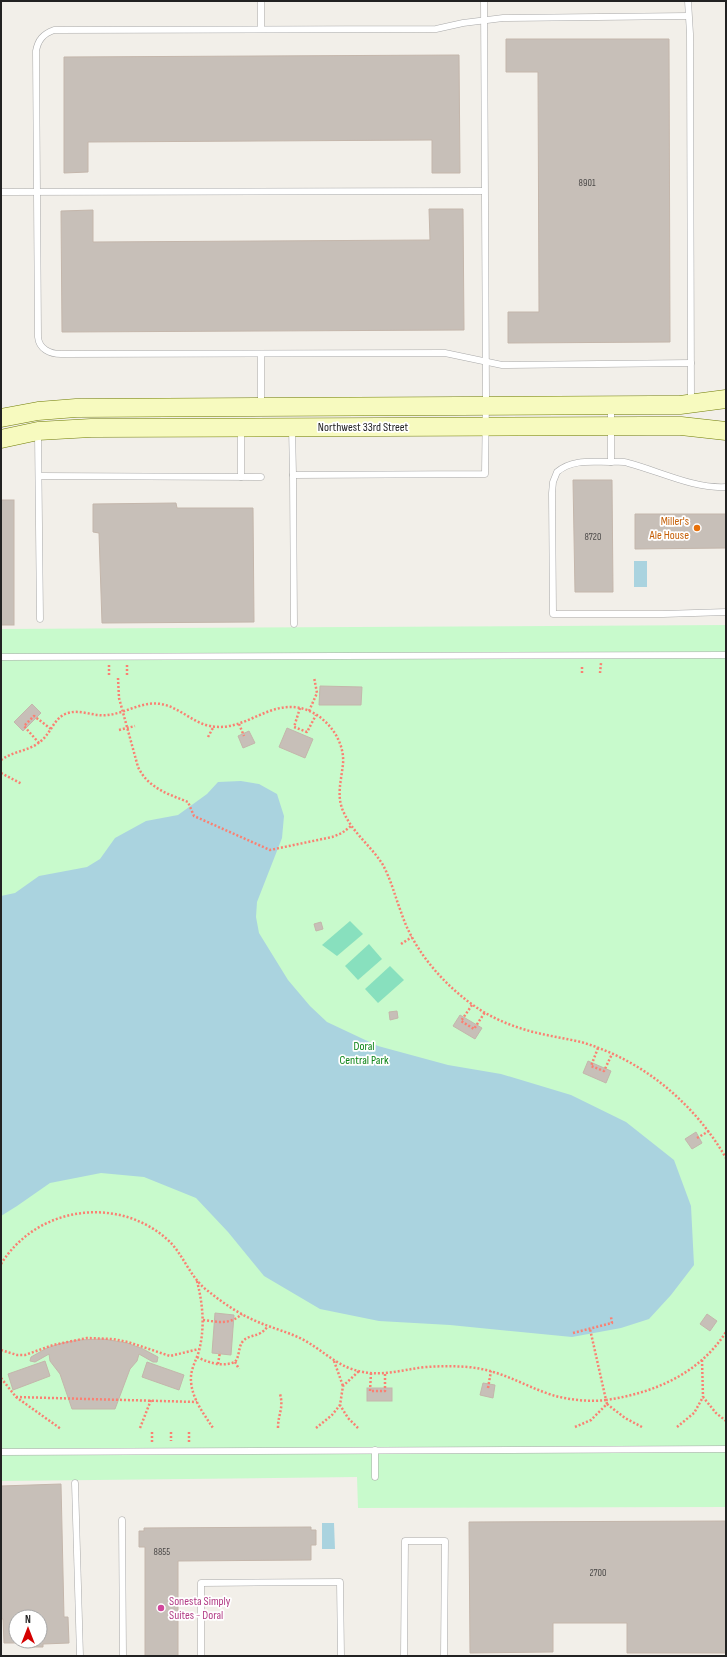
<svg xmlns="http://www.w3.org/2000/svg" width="727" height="1657" font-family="'Sofia Sans Condensed',sans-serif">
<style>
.park{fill:#c8facc}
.pitch{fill:#88e0be}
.water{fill:#aad3df}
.building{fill:#c7bfb8;stroke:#c4b6ab;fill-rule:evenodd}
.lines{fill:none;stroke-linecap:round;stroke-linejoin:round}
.lane-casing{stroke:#a9a9a9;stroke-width:7}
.secondary-casing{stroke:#707d05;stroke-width:19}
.path{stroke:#fa8072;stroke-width:2.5;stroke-dasharray:2 2;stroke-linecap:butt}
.lane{stroke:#fff;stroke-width:6}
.secondary{stroke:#f7fabf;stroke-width:18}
.food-dot{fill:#e8710a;stroke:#fff;stroke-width:1.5}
.hotel-dot{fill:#d1479c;stroke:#fff;stroke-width:1.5}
.labels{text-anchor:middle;stroke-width:3.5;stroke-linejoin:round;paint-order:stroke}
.number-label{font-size:10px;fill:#4b4948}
.street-label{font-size:12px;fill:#222;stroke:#fff}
.food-label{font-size:12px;fill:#c56008;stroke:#fff;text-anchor:end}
.park-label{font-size:12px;fill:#0c8416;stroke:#fff}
.hotel-label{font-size:12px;fill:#b23c85;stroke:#fff;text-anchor:start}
</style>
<rect width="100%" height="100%" fill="#f2efe9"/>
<polygon class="park" points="726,625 726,1507 358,1508 357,1477 1,1481 1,629"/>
<g class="pitch">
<polygon points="350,921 363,934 337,956 322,945"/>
<polygon points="369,944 382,959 358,980 345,966"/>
<polygon points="390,966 404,980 378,1003 365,989"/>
</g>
<g class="water">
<rect x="634" y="561" width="13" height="26"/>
<polygon points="241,781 259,784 277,794 284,816 282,838 257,902 256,917 259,933 288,980 310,1006 327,1022 378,1046 448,1065 501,1074 571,1095 626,1122 674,1160 691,1206 694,1265 671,1295 649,1319 621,1328 572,1337 450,1325 379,1321 320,1309 264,1276 228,1232 196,1198 144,1177 101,1173 50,1183 17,1206 1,1216 1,896 15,893 39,876 87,867 100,859 115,838 146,821 178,815 207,794 218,782"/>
<polygon points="334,1523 335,1549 322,1549 322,1523"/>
</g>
<g class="building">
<polygon points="506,39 669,39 670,342 508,343 508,312 539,312 538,72 506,72"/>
<polygon points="459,55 460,173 432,173 432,140 88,142 88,172 64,173 64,57"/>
<polygon points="429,209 463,209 464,330 62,332 61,211 93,210 93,242 430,240"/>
<polygon points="573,480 612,480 613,592 575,592"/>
<rect x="1" y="500" width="13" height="125"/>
<polygon points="176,503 177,508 253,508 254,622 102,623 99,533 93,532 93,504"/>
<polygon points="635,514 726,514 726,548 635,549"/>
<polygon points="320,686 362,687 361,705 319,705"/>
<polygon points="32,704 41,713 23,731 14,722"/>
<polygon points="287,728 313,739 305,758 279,747"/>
<polygon points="249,731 255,743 243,748 238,736"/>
<polygon points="321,922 323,929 316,931 314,924"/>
<polygon points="397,1011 398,1018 390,1020 389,1012"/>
<polygon points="460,1015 482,1028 475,1039 453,1026"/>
<polygon points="588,1061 611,1071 606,1083 583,1073"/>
<polygon points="696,1132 702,1143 692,1149 685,1139"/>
<polygon points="215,1313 234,1315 231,1355 212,1353"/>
<polygon points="707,1314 717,1321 710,1331 700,1324"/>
<polygon points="103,1339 127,1343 143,1349 158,1357 157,1362 153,1362 139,1354 137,1361 130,1369 115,1409 72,1409 60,1374 50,1361 49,1354 35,1362 30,1361 31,1357 47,1348 62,1343 78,1340"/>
<polygon points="45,1361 50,1376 13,1390 8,1374"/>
<polygon points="147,1362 184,1375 179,1390 142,1377"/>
<polygon points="483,1383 495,1385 493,1398 480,1395"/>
<rect x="367" y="1388" width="25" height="13"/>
<path d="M61,1484L64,1617H68L69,1643L43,1644V1647H29V1643H4L3,1619H1V1486ZM16,1617H40V1641H16Z"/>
<polygon points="726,1521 726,1653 627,1653 627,1623 553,1623 553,1652 470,1653 469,1522"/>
<polygon points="311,1527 311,1530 316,1530 316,1545 311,1545 311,1560 178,1561 178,1656 145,1656 145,1547 139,1547 139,1531 144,1531 144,1528"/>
</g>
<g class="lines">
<defs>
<g id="lane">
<polyline points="261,1 261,29"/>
<polyline points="688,1 690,34 691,401"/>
<path d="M688,16L503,18L463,23L436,29L54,30C43,34 38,40 36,51L38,337C39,349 50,354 61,354L445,353L502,365L691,363"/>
<polyline points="1,192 484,191"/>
<polyline points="261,406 261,354"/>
<polyline points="292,428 293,475 485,474 486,396 484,1"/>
<polyline points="38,433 40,619"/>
<polyline points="611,462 611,407"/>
<polyline points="293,475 294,624"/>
<polyline points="39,476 261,477"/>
<polyline points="241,477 241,429"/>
<path d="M726,487C694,489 659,471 628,463C623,461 616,462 610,462C592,462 572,459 557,472L553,482L552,493L553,614H663L726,612"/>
<polyline points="1,657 726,655"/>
<polyline points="375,1450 375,1477"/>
<polyline points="1,1452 726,1449"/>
<polyline points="75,1483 80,1656"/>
<polyline points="122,1520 123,1656"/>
<polyline points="201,1656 201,1583 340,1582 341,1656"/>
<polyline points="404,1656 405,1541 445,1541 444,1656"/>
</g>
<g id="secondary">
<polyline points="1,418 38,411 76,408 654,405 680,405 726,399"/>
<polyline points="1,439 38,431 91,428 647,426 681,426 726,431"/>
</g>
</defs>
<use href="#lane" class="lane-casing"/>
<use href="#secondary" class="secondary-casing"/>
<g class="path">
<polyline points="582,673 582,665"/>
<polyline points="600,673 601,663"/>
<polyline points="109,675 109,665"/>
<polyline points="127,675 127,665"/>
<path d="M118,678L119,698L138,767C148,788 168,794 188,802L194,816L270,850L332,837L342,833L351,826"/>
<polyline points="300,708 294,727 307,732 316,715"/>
<polyline points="309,711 317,693 314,677"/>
<polyline points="239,724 244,736"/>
<polyline points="119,730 135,726"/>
<polyline points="208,737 214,726"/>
<polyline points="39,743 24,726 34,716 51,729"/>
<path d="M1,760C13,751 30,751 41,741C52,732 54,717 68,713C80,709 95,717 108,715C126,713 142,701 161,704C178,707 190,720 206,725C244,736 269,696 307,710C328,718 345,741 343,764C341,782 336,797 344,813C353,833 372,847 383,865C391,880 395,896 401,912C412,946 437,977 465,999C487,1017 514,1028 542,1034C555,1037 568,1039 581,1042C643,1060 694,1103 726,1158"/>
<polyline points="1,773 22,784"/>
<polyline points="401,944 412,937"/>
<polyline points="472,1005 461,1021 474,1029 485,1012"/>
<polyline points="598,1048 591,1066 604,1071 612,1054"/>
<polyline points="697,1138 709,1131"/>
<path d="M1,1264C37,1206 118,1195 168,1240C184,1255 190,1278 208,1291C223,1303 239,1314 258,1322C272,1328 288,1332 302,1339C319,1348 332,1361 349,1368C378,1379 398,1370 426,1367C440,1366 454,1366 468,1367C501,1370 522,1385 552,1395C569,1400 589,1402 606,1400L590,1329"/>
<path d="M197,1281C203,1305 205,1327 199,1351C196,1361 190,1370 191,1381C192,1399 204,1414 213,1428"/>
<path d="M203,1320C218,1322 230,1325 242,1314"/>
<polyline points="573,1333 612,1323 611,1317"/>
<polyline points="1,1350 17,1355 25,1355 53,1345 87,1338 113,1339 128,1342 170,1356 199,1349"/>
<path d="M197,1357C209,1363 222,1367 235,1362C240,1356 238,1347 243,1341C251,1333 258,1339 268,1326"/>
<polyline points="702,1360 703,1397"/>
<polyline points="334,1361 343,1386"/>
<polyline points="235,1362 239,1369"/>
<polyline points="218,1364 220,1352"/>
<polyline points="371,1373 370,1391 385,1391 385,1374"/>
<polyline points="1,1378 16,1397 61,1429"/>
<polyline points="488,1388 491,1371"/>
<polyline points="16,1397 197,1402"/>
<polyline points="607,1404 625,1418 642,1427"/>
<path d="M575,1427L591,1420L607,1404L606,1400C654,1393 699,1374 726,1332"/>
<polyline points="677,1427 694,1413 703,1397 716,1413 726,1421"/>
<polyline points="140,1428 151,1400"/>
<path d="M278,1428C278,1414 284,1408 280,1394"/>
<polyline points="316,1428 332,1415 340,1405"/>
<polyline points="358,1428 348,1418 340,1405 343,1386 359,1371"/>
<polyline points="152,1432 152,1443"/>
<polyline points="171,1432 171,1441"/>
<polyline points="189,1432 189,1443"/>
</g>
<use href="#lane" class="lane"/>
<use href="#secondary" class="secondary"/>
</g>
<circle class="food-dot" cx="697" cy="528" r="4"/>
<circle class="hotel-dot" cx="161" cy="1608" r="4"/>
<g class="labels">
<g class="number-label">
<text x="587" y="186">8901</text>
<text x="593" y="540">8720</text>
<text x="162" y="1555">8855</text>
<text x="598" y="1576">2700</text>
</g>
<g class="street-label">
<text x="363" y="431">Northwest 33rd Street</text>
</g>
<g class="food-label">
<text x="689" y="525">Miller's<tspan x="689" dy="14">Ale House</tspan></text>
</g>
<g class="park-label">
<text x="364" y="1050">Doral<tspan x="364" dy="14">Central Park</tspan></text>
</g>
<g class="hotel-label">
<text x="169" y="1605">Sonesta Simply<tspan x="169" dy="14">Suites - Doral</tspan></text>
</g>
</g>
<rect width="727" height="1657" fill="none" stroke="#222222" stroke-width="4"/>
<g transform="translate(28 1629)"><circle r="19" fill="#ffffff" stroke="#a7a7a7"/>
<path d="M0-3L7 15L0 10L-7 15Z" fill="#d40000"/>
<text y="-6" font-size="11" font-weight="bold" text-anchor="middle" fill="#222222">N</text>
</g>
</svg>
